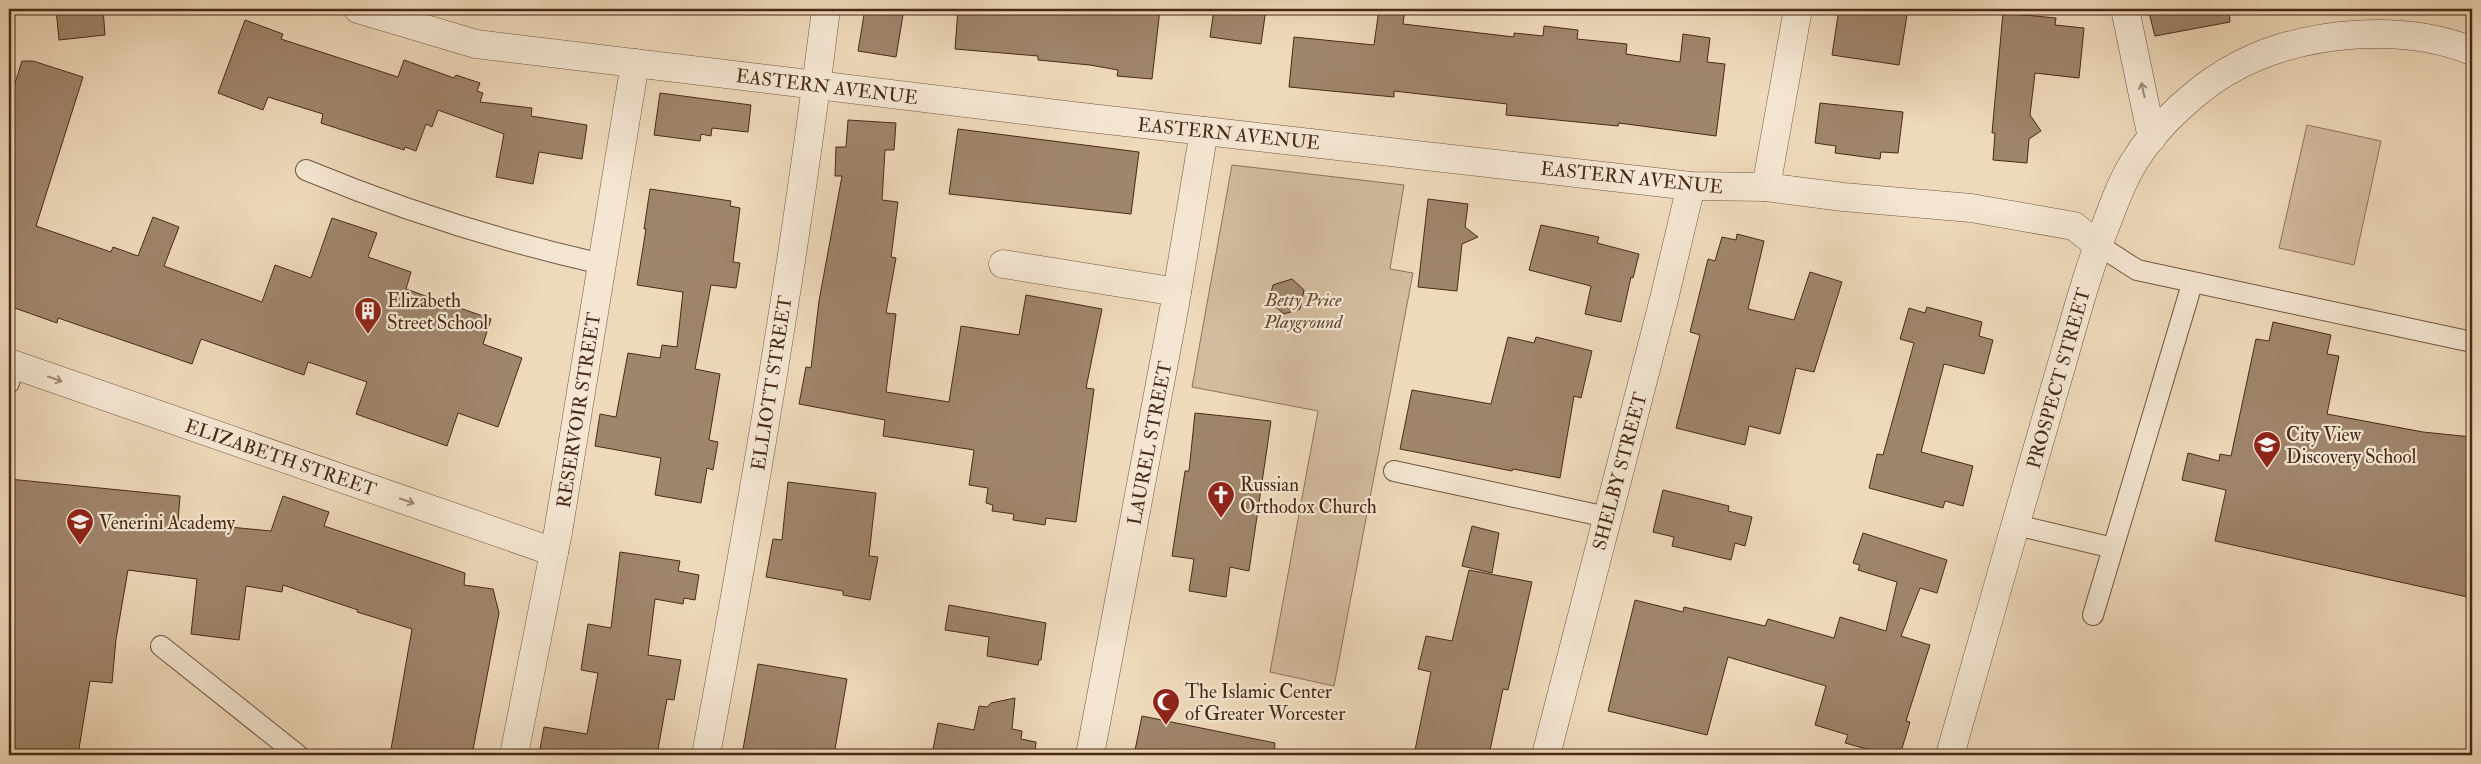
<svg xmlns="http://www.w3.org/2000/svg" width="2481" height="764" font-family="'IM FELL Double Pica',serif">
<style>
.green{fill:#d2bb9e;stroke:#8e725a}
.building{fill:#9f856c;stroke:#492917}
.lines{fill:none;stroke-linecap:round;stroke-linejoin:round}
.service-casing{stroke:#725540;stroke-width:22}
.minor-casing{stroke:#725540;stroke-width:29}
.service{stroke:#f4e6d2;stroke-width:20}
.minor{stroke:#f4e6d2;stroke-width:28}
.oneway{stroke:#9e8874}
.labels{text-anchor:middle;stroke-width:4.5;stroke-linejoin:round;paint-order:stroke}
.street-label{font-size:19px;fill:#492917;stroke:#f4e6d2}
.park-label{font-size:19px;font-style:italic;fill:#644632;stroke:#f4e6d2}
.poi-label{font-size:19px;fill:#492917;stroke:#f4e6d2;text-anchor:start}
</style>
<rect width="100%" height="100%" fill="#eed9ba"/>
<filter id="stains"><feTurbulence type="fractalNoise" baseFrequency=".004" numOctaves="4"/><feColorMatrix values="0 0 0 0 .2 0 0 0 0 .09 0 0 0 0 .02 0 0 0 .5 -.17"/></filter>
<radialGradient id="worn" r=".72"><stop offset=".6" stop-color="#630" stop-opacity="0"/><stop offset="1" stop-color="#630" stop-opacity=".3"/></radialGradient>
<g class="green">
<polygon points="2307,125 2381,141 2354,265 2279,248"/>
<polygon points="1232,165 1404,185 1390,269 1413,273 1334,686 1270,672 1318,411 1192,387"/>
</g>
<g class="building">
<polygon points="56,9 103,9 105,35 59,40"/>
<polygon points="865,9 904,9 896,57 858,51"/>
<polygon points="958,9 1160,9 1152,79 1117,76 1118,70 1090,65 1038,60 1038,56 955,49"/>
<polygon points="1214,9 1266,9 1261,44 1210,37"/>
<polygon points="1379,9 1405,9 1403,24 1514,37 1514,33 1543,36 1544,26 1578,30 1577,39 1627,44 1626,54 1680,62 1683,34 1710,38 1707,62 1725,64 1716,136 1619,123 1618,126 1506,115 1507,104 1394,91 1394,97 1289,87 1294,37 1374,45"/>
<polygon points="1839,9 1908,9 1899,65 1832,55"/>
<polygon points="2148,9 2229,9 2230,22 2155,36"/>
<polygon points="2003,13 2056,18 2055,25 2084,28 2079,78 2035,73 2030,115 2041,131 2029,139 2027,163 1993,160 1995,133 1992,133"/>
<polygon points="245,20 283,34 281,39 398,77 404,60 454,78 456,75 480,83 477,91 483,93 480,102 532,108 531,116 587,125 582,159 539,152 533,184 496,177 504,134 438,110 432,127 426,124 416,151 405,147 404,150 321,123 323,114 268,97 263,110 218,93"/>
<polygon points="22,61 33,61 83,77 36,226 111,252 113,247 138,256 153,217 179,227 164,266 262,302 275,265 311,278 332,218 377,233 368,257 411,272 406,289 491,319 483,344 522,358 498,427 458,413 447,446 356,414 367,382 308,362 304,375 201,339 192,364 58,318 57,323 9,306 9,102"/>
<polygon points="660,93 751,105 748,132 712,128 711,136 701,134 700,141 654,135"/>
<polygon points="1820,103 1903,112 1898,153 1881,152 1880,159 1835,153 1836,146 1815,143"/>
<polygon points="848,120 896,123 894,150 885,150 882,200 898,202 891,257 896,258 886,313 896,314 886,392 949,402 961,326 1019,335 1026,295 1102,309 1086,388 1094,389 1076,522 1046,518 1045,525 1013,520 1014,514 992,511 993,505 986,503 988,488 969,485 974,450 883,436 885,420 799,404 806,367 811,368 819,301 842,176 835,176 836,147 846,147"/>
<polygon points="958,129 1139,152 1131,214 949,194"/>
<polygon points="650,189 731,201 730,206 740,208 733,262 740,263 736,288 711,285 695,369 720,374 709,440 718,442 713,470 707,468 701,503 655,495 661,458 595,446 600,414 616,417 628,353 660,358 662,345 677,347 683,292 637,285 646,229 644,229"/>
<polygon points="1428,199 1468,204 1465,227 1478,237 1462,244 1457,291 1418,287"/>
<polygon points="1541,225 1599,237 1597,243 1639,254 1633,278 1631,277 1621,322 1585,314 1591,286 1529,270"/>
<polygon points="1737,234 1764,241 1748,309 1794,320 1810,272 1842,282 1814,372 1796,368 1780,434 1749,426 1745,445 1676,428 1700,335 1690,332 1708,259 1715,261 1722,237 1736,240"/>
<polygon points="1292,279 1304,290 1300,309 1284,314 1269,301 1273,285"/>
<polygon points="1927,307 1982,322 1979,336 1993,340 1984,374 1944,364 1921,452 1973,466 1963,506 1945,501 1943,508 1869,488 1877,454 1883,455 1914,343 1900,339 1909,308 1925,313"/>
<polygon points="2273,322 2331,335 2327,354 2339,356 2327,414 2423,432 2472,437 2472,598 2215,541 2226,490 2182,480 2188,453 2219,461 2220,454 2231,456 2256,339 2269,341"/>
<polygon points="1508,337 1534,343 1536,337 1592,351 1581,398 1574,396 1560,478 1513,469 1512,471 1400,449 1412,390 1491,404"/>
<polygon points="1195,413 1271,421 1249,571 1230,567 1226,597 1189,591 1194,559 1172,556 1185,471 1189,471"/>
<polygon points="9,479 180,496 178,522 271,531 283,496 329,512 324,526 465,573 464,585 493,589 499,613 472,755 390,755 412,629 357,612 358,610 283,585 282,592 246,586 239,640 191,634 197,579 128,570 116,639 112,683 90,681 78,755 9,755"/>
<polygon points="788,482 876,493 869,556 878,557 870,600 843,595 843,591 766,577 773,539 782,540"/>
<polygon points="1663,490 1729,506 1728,511 1752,517 1745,546 1735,543 1731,560 1672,546 1674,537 1653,532"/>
<polygon points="1472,526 1499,533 1492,573 1462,566"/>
<polygon points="1863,533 1947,560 1937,593 1920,588 1901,636 1930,645 1906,721 1910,722 1900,755 1888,755 1845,743 1848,735 1815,725 1826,686 1728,657 1707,735 1608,711 1635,600 1683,612 1684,607 1765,626 1768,619 1834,638 1840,617 1886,631 1897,582 1858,570 1860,565 1853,563"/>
<polygon points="620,552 680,561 678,571 699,575 695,600 684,598 683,604 655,599 648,655 681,660 674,700 667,699 657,755 539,755 544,727 587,734 598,673 581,670 588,624 611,628"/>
<polygon points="1469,570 1532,582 1508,690 1503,689 1489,755 1437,755 1415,750 1431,672 1418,669 1426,636 1452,641"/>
<polygon points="949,605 1046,623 1041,660 1039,660 1038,665 987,656 989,637 945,630"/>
<polygon points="758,664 847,679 834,755 742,755"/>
<polygon points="1015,698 1012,729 1022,731 1021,739 1036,742 1035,755 932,755 938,723 974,730 979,706 987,707 991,703"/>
<polygon points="1142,716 1275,743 1274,755 1134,755"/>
</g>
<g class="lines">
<defs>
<g id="service">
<path d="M306,170C402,210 500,241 602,264"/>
<polyline points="2098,245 2137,270 2472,342"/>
<polyline points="9,383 13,364"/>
<polyline points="1394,471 1607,517"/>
<polyline points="2016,525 2113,548"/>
<polyline points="2093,615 2192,284"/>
<polyline points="161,646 298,755"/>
</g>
<g id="minor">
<polyline points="358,9 476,44 1090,118 1691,186 1766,187 1843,197 1971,208 2074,226 2098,245"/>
<polyline points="2125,9 2152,138"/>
<polyline points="1766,187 1798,9"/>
<polyline points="1003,264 1177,292"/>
<polyline points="9,363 554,552"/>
<polyline points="514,755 558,532 635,63"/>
<path d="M706,755C752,508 795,259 826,9"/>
<polyline points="1090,755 1175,304 1204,131"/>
<polyline points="1546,755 1664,299 1691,186"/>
<path d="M1950,755C1984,634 2019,512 2054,391C2071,334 2085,277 2107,222C2115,201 2122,181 2134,162C2156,125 2202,83 2241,64C2307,31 2404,23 2472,51"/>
</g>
</defs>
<use href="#service" class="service-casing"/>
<use href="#minor" class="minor-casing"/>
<use href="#service" class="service"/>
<use href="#minor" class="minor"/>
</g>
<defs><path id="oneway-shaft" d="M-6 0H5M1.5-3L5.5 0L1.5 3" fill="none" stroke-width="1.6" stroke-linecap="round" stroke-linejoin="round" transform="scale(1.25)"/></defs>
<g class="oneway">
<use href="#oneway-shaft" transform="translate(2143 90) rotate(-102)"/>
<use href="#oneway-shaft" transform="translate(55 379) rotate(19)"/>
<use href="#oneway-shaft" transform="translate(407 501) rotate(19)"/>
</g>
<defs>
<symbol id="building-pin" viewBox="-11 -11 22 30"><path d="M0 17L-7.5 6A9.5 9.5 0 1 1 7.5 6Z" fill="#8f2418" stroke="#f4e6d2"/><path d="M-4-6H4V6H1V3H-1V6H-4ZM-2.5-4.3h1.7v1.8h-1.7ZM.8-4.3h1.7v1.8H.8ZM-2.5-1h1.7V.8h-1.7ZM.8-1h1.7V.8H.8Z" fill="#fff"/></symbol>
<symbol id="school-pin" viewBox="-11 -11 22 30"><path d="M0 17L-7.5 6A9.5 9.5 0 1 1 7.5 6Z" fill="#8f2418" stroke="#f4e6d2"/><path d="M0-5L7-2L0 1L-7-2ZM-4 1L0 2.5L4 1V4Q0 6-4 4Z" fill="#fff"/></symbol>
<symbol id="church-pin" viewBox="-11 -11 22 30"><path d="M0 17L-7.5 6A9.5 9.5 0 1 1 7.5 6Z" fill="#8f2418" stroke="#f4e6d2"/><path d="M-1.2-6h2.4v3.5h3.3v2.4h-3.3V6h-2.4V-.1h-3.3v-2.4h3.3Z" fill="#fff"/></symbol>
<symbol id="mosque-pin" viewBox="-11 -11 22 30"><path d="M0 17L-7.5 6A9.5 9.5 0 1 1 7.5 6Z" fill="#8f2418" stroke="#f4e6d2"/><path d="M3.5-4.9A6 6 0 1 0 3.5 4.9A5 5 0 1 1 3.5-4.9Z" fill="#fff"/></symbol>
</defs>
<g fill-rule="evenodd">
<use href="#building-pin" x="352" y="295" width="32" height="43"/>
<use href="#school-pin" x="2251" y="429" width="32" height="43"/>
<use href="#church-pin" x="1205" y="479" width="32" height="43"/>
<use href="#school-pin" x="64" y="506" width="32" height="43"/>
<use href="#mosque-pin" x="1150" y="686" width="32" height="43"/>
</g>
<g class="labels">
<g class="street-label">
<text transform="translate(827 86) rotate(7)" y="7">EASTERN AVENUE</text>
<text transform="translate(1229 133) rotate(6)" y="7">EASTERN AVENUE</text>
<text transform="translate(1632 177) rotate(6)" y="7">EASTERN AVENUE</text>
<text transform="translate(2058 378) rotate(-74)" y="7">PROSPECT STREET</text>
<text transform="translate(771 383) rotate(-81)" y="7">ELLIOTT STREET</text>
<text transform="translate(578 410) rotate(-81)" y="7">RESERVOIR STREET</text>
<text transform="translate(1149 443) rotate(-79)" y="7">LAUREL STREET</text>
<text transform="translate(281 457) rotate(19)" y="7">ELIZABETH STREET</text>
<text transform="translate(1619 471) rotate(-75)" y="7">SHELBY STREET</text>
</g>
<g class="park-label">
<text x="1303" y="306">Betty Price<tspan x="1303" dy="22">Playground</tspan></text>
</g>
<g class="poi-label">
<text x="387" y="307">Elizabeth<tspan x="387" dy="22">Street School</tspan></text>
<text x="2286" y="441">City View<tspan x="2286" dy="22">Discovery School</tspan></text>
<text x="1240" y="491">Russian<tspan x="1240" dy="22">Orthodox Church</tspan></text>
<text x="99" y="529">Venerini Academy</text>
<text x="1185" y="698">The Islamic Center<tspan x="1185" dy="22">of Greater Worcester</tspan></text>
</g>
</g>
<rect width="2481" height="764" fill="none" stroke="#eed9ba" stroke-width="30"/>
<rect x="10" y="10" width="2461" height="744" fill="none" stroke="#492917" stroke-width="2.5"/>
<rect x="15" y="15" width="2451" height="734" fill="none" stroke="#492917"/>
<rect width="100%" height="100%" filter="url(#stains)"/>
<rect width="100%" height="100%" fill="url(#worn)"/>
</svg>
